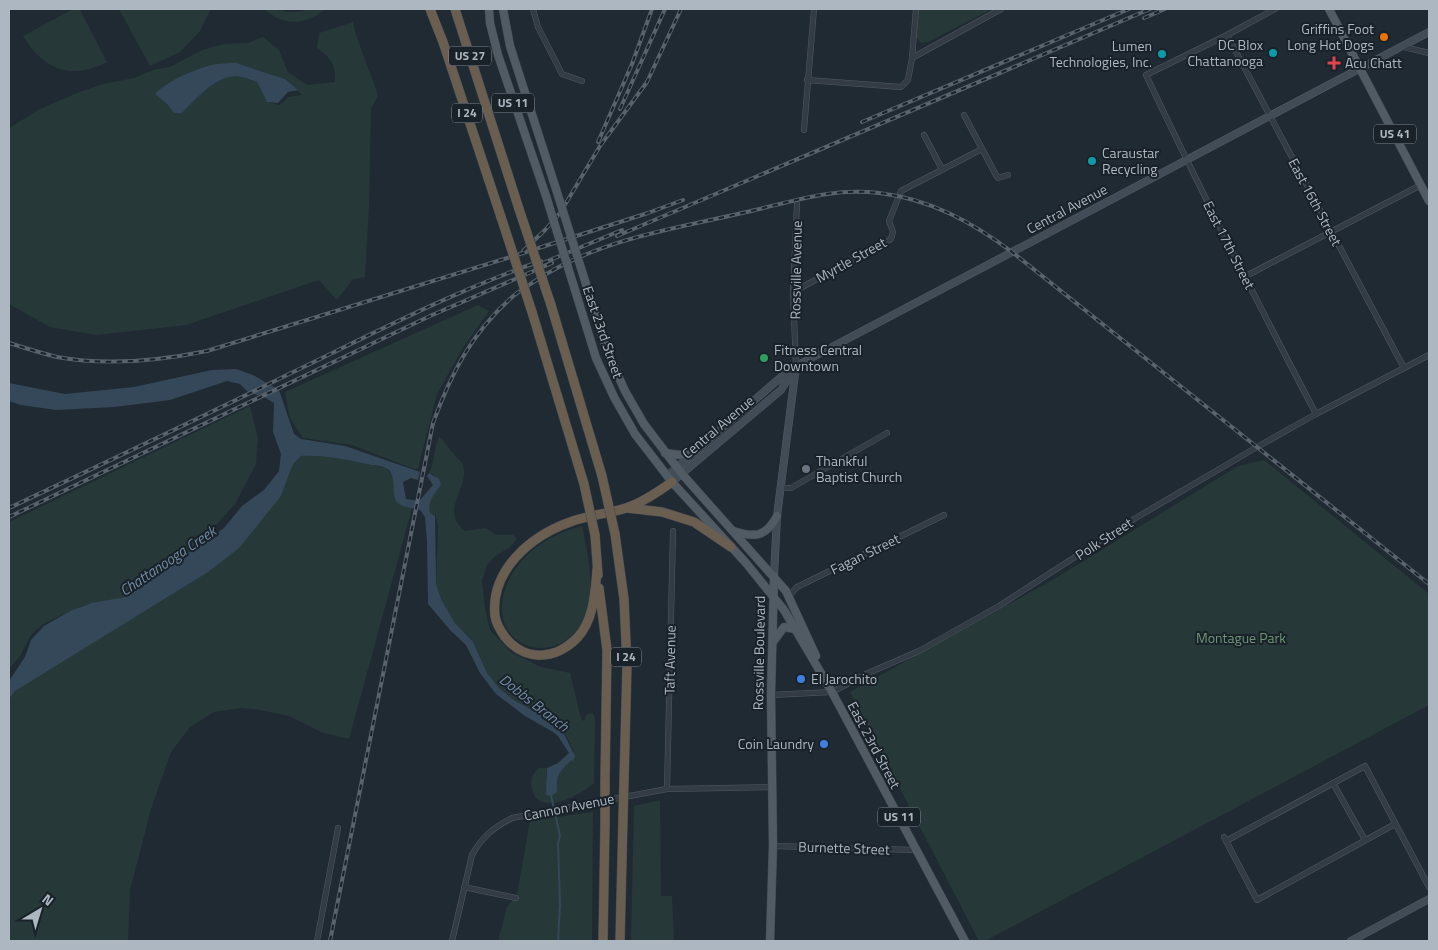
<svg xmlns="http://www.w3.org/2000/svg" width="1438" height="950" font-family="'Titillium Web',sans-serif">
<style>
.green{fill:#263938;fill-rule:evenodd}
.water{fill:#354859}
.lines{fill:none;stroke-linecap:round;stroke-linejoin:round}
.stream{stroke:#354859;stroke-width:2}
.street-casing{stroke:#515a62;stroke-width:6}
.secondary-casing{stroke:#515a62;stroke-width:8}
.primary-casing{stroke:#3d454e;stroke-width:9}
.highway-casing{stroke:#3e474f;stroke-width:10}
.street{stroke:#333c44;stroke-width:5}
.secondary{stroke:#424c57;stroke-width:7}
.primary{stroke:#515b64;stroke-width:8}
.highway{stroke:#6a5e51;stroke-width:9}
.rail-casing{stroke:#58636d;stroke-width:4}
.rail{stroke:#192129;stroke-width:2;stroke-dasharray:5.5;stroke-linecap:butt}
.primary-bridge-casing{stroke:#3d454e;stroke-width:9;stroke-linecap:butt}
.highway-bridge-casing{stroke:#3e474f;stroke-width:10;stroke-linecap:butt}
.primary-bridge{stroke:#515b64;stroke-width:8}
.highway-bridge{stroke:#6a5e51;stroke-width:9}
.food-dot{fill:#e8710a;stroke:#192129;stroke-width:2}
.culture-dot{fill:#0f9aa8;stroke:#192129;stroke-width:2}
.health-dot{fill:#e0444e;stroke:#192129;stroke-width:2}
.leisure-dot{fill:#2e9e5b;stroke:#192129;stroke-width:2}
.worship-dot{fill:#6b7280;stroke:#192129;stroke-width:2}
.shop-dot{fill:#3f7fe0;stroke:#192129;stroke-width:2}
.labels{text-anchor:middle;stroke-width:4;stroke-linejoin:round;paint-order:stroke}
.shield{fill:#192129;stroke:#818a93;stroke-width:1}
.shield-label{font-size:12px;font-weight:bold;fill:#adb7c1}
.poi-label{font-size:14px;fill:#adb7c1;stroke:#192129;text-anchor:start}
.street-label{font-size:14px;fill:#adb7c1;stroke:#192129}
.park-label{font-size:14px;fill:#6f9574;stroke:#192129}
.water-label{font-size:15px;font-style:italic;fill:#708ba3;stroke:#192129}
</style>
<rect width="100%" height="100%" fill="#202a33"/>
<g class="green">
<path d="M73,9L80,10L107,62C71,81 43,69 23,36Z"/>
<polygon points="119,9 211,9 200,31 180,52 150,66"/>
<path d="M264,9H279L286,12H297L309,9H325C306,26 283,26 264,9Z"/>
<polygon points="918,9 992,9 928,42 921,43 916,37"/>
<path d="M353,22L356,35L378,95L371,109L369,206L365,277L352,280L337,300L319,280L186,325L96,335L50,327L9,304V128L40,109L77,93L103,84L134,78L153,70L170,67L202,50L224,44L248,43L263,37L279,50L288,72L307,85L335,82C336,63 331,59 317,48L319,33ZM236,63L285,79L302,95L288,97L280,105L267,102L257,82C253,81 247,78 242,77C218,72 198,98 182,113H174L167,104L155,94C166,81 199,67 216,64C222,63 229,63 236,63Z"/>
<polygon points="478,305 489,311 462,349 437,394 418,469 414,469 352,445 303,438 290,418 285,392"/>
<polygon points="250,406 258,438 256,464 235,504 194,550 124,598 81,606 43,624 31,635 20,656 9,669 9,522"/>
<path d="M439,437C446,442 448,448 454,454C456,457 460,460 462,463C473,486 437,510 465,531L486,528L496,535H513L517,539L509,548L495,556L487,565L482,580L485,609L490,630L512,653L541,667L570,673L581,719L584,721L587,714L593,713L595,718L594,783C581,795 538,818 532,789C530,780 532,774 539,768H547L546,778L557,792C556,767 566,770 574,751L564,732L559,728L539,713L515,701L499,688L487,673L473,642L455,623L440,598L436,584L438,527L436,516L430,513C427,502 435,493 441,485L433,474L429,473C435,462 433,449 439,437Z"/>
<polygon points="301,456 320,456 339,458 386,468 393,476 394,494 402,505 412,508 349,739 321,732 289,716 260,710 241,708 214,712 190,727 171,752 151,809 130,890 128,940 9,941 9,699 15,691 281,496 293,464"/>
<polygon points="1264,460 1429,594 1429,705 985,941 979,941 850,692 1051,581 1238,466"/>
<path d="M582,526C587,551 594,579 588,605C569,682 467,646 514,571C529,548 556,532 582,526Z"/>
<polygon points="660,800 661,896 672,896 674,941 631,941 634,806"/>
<polygon points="593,812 592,941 498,941 507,907 517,894 530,821"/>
</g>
<g class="water">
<path d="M236,63L285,79L298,90L288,92L278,103L267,102L257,82C253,81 247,78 242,77C218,72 198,98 182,113H174L167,104L155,94C166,81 199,67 216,64C222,63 230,63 236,63Z"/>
<path d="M236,369L253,375L279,390L294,434L301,439L345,446L420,472L418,480L411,478L403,482L406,499L419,501L433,485L427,476L429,473L439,479L441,485C435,493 427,502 430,513L435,516L436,584L441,599L455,623L473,642L487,673L499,688L515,701L539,713L559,728L563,732L575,756L572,762L571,759C560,773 556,773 557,792L551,796L546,795L547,768L558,763L569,753L558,736L553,732L525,716L496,694L480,673L466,645L451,631L428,604L427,542L425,517L420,510C414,508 407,508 401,505C387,498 400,476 386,468C382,466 375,465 371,465C348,460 325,455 301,456L293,464L281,496L239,548L208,572L15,691L9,699V681L25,657L31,640L44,626L72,610L92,603L126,597L224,528L242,506L264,490L279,471L281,454L273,432L274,403L264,397L248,392L240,384L227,381L170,400L114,407L56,410L21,405L9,401V383L65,394L134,387L212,370Z"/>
</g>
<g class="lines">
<g class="stream">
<polyline points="559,770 572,758"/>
<polyline points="551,795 560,836 558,843 560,905 558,941"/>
</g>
<defs>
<g id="street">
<polyline points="533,9 538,27 562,74 582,81"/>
<path d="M1275,9L1227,35L1146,75C1200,189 1257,302 1316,414"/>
<polyline points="1227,35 1404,368"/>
<polyline points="1404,47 1429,53"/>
<polyline points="912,58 1001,9"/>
<polyline points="807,80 901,87 908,80 912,58 916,9"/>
<polyline points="964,115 996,175 998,178 1008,175"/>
<polyline points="804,130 814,9"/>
<polyline points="924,135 942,169"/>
<polyline points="1244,277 1421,185"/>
<polyline points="793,292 891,239 893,232 889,221 901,191 982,149"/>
<polyline points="796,366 793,292 797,204"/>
<polyline points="781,488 791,488 887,433"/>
<polyline points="789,596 797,587 944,515"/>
<polyline points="771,695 832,692 866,674 919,651 999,606 1134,519 1257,447 1316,414 1429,355"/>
<polyline points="1333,783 1365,840"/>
<polyline points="667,789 673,531"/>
<polyline points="1224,837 1257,900 1395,824"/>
<polyline points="1226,841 1365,766 1429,887"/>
<polyline points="773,846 916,850"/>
<polyline points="464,887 516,898"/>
<polyline points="317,941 338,828"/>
<path d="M452,941L472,855C482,837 494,827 512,818L667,789L771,787"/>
</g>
<g id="secondary">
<polyline points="667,476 780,378 796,366 1429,32"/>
<polyline points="672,482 781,390 794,369"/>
<polyline points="774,576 777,516 796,366"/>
<polyline points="1351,941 1429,899"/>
</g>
<g id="primary">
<polyline points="489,9 490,23 498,55 546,196"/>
<polyline points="503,9 510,46 556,189"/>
<polyline points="1329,9 1429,201"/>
<polyline points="586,284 604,341 612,362 625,391 644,424 682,474 786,591 816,656"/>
<polyline points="575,290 596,358 614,397 635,434 672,482 746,563 784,610 832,692 965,941"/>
<polyline points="665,453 680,455 697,450"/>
<path d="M733,531C755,538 766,537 777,516"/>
<polyline points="773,642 784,627 795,629"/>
<polyline points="770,941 773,846 771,695 774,576"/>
</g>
<g id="highway">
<polyline points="430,9 443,42 501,217"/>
<polyline points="455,9 519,209"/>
<polyline points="551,305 602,476"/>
<polyline points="532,312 584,484"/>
<polyline points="627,508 662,512 694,522 731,547"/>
<polyline points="615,534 624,599 627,665 624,781"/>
<polyline points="595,535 598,575"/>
<path d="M597,570C595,593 594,620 577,638C555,660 525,662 505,637C500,630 496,624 495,616C490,570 531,536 570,522C588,515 608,514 626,508C642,503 658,492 672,482"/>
<polyline points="599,588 607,650 605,782"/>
<polyline points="603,941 605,823"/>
<polyline points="620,941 623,818"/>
</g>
</defs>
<use href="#street" class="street-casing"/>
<use href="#secondary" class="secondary-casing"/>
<use href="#primary" class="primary-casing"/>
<use href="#highway" class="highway-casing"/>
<use href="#street" class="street"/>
<use href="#secondary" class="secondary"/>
<use href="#primary" class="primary"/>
<use href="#highway" class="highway"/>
<defs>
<g id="rail">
<polyline points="1144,18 1165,9"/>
<polyline points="620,109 665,9"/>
<polyline points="862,122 1129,9"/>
<polyline points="598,142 632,64 652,9"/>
<polyline points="617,236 1150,9"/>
<polyline points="523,251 545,230 560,213 600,146 647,82 681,9"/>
<polyline points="543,263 622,230"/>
<path d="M9,343C25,348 41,353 57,357C107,366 158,361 207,351L520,254L648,213L683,200"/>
<path d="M9,508C102,464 196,420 289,374C372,334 454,291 541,261"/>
<polyline points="9,517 430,316 552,263"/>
<path d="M330,941L433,423C451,374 471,334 510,299C517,292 526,287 535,281C599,239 669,230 742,213C789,203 829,187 879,193C930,199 972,222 1012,252L1429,584"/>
</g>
</defs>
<use href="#rail" class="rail-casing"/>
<use href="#rail" class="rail"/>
<defs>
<g id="primary-bridge">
<polyline points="556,189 586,284"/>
<polyline points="546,196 575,290"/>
</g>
<g id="highway-bridge">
<polyline points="519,209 551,305"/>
<polyline points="501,217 532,312"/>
<polyline points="602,476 615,534"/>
<polyline points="584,484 595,535"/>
<polyline points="623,818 624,781"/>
<polyline points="605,823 605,782"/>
</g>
</defs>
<use href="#primary-bridge" class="primary-bridge-casing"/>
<use href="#highway-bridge" class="highway-bridge-casing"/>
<use href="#primary-bridge" class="primary-bridge"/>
<use href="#highway-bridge" class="highway-bridge"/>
</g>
<circle class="food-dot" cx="1384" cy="37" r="5"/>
<g class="culture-dot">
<circle cx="1273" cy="53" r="5"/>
<circle cx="1162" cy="54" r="5"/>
<circle cx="1092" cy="161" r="5"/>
</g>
<path class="health-dot" d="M1331.5 55.5h5v5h5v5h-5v5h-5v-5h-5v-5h5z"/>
<circle class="leisure-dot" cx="764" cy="358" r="5"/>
<circle class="worship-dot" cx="806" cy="469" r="5"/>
<g class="shop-dot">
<circle cx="801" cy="679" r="5"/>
<circle cx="824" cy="744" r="5"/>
</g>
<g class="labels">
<g class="shield">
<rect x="449" y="46.5" width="42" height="19" rx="4"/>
<rect x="492" y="93.5" width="42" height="19" rx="4"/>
<rect x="452" y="103.5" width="30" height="19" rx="4"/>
<rect x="1374" y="124.5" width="42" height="19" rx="4"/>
<rect x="611" y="647.5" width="30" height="19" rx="4"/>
<rect x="878" y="807.5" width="42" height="19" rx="4"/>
</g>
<g class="shield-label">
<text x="470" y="60">US 27</text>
<text x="513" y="107">US 11</text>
<text x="467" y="117">I 24</text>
<text x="1395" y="138">US 41</text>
<text x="626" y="661">I 24</text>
<text x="899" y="821">US 11</text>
</g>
<g class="poi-label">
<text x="1374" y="34" text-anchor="end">Griffins Foot<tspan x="1374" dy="16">Long Hot Dogs</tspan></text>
<text x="1263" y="50" text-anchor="end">DC Blox<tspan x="1263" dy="16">Chattanooga</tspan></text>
<text x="1152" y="51" text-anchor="end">Lumen<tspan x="1152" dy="16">Technologies, Inc.</tspan></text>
<text x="1345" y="68">Acu Chatt</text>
<text x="1102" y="158">Caraustar<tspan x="1102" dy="16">Recycling</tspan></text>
<text x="774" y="355">Fitness Central<tspan x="774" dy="16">Downtown</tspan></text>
<text x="816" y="466">Thankful<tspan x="816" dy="16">Baptist Church</tspan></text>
<text x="811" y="684">El Jarochito</text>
<text x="814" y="749" text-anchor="end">Coin Laundry</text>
</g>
<g class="street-label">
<text transform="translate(1315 202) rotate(62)" y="5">East 16th Street</text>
<text transform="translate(1067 209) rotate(-28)" y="5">Central Avenue</text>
<text transform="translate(1229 245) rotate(63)" y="5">East 17th Street</text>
<text transform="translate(851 260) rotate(-29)" y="5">Myrtle Street</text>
<text transform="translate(796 270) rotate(-89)" y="5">Rossville Avenue</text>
<text transform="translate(603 332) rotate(71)" y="5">East 23rd Street</text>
<text transform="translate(718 427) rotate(-40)" y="5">Central Avenue</text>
<text transform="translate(1104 539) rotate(-33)" y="5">Polk Street</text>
<text transform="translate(865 554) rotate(-26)" y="5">Fagan Street</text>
<text transform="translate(759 653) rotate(-89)" y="5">Rossville Boulevard</text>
<text transform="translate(670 660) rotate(-89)" y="5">Taft Avenue</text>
<text transform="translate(874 745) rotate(62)" y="5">East 23rd Street</text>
<text transform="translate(569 807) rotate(-11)" y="5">Cannon Avenue</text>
<text transform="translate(844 848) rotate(2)" y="5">Burnette Street</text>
</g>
<g class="park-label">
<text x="1241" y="643">Montague Park</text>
</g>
<g class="water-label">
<text transform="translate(168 561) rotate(-34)" y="5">Chattanooga Creek</text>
<text transform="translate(534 703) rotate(38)" y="5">Dobbs Branch</text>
</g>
</g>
<rect width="1438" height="950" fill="none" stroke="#adb7c1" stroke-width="20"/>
<g transform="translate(40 910) rotate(38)" stroke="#192129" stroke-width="4" paint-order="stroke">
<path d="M0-4L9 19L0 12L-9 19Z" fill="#adb7c1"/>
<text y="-8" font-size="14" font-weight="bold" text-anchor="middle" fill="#adb7c1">N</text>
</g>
</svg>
